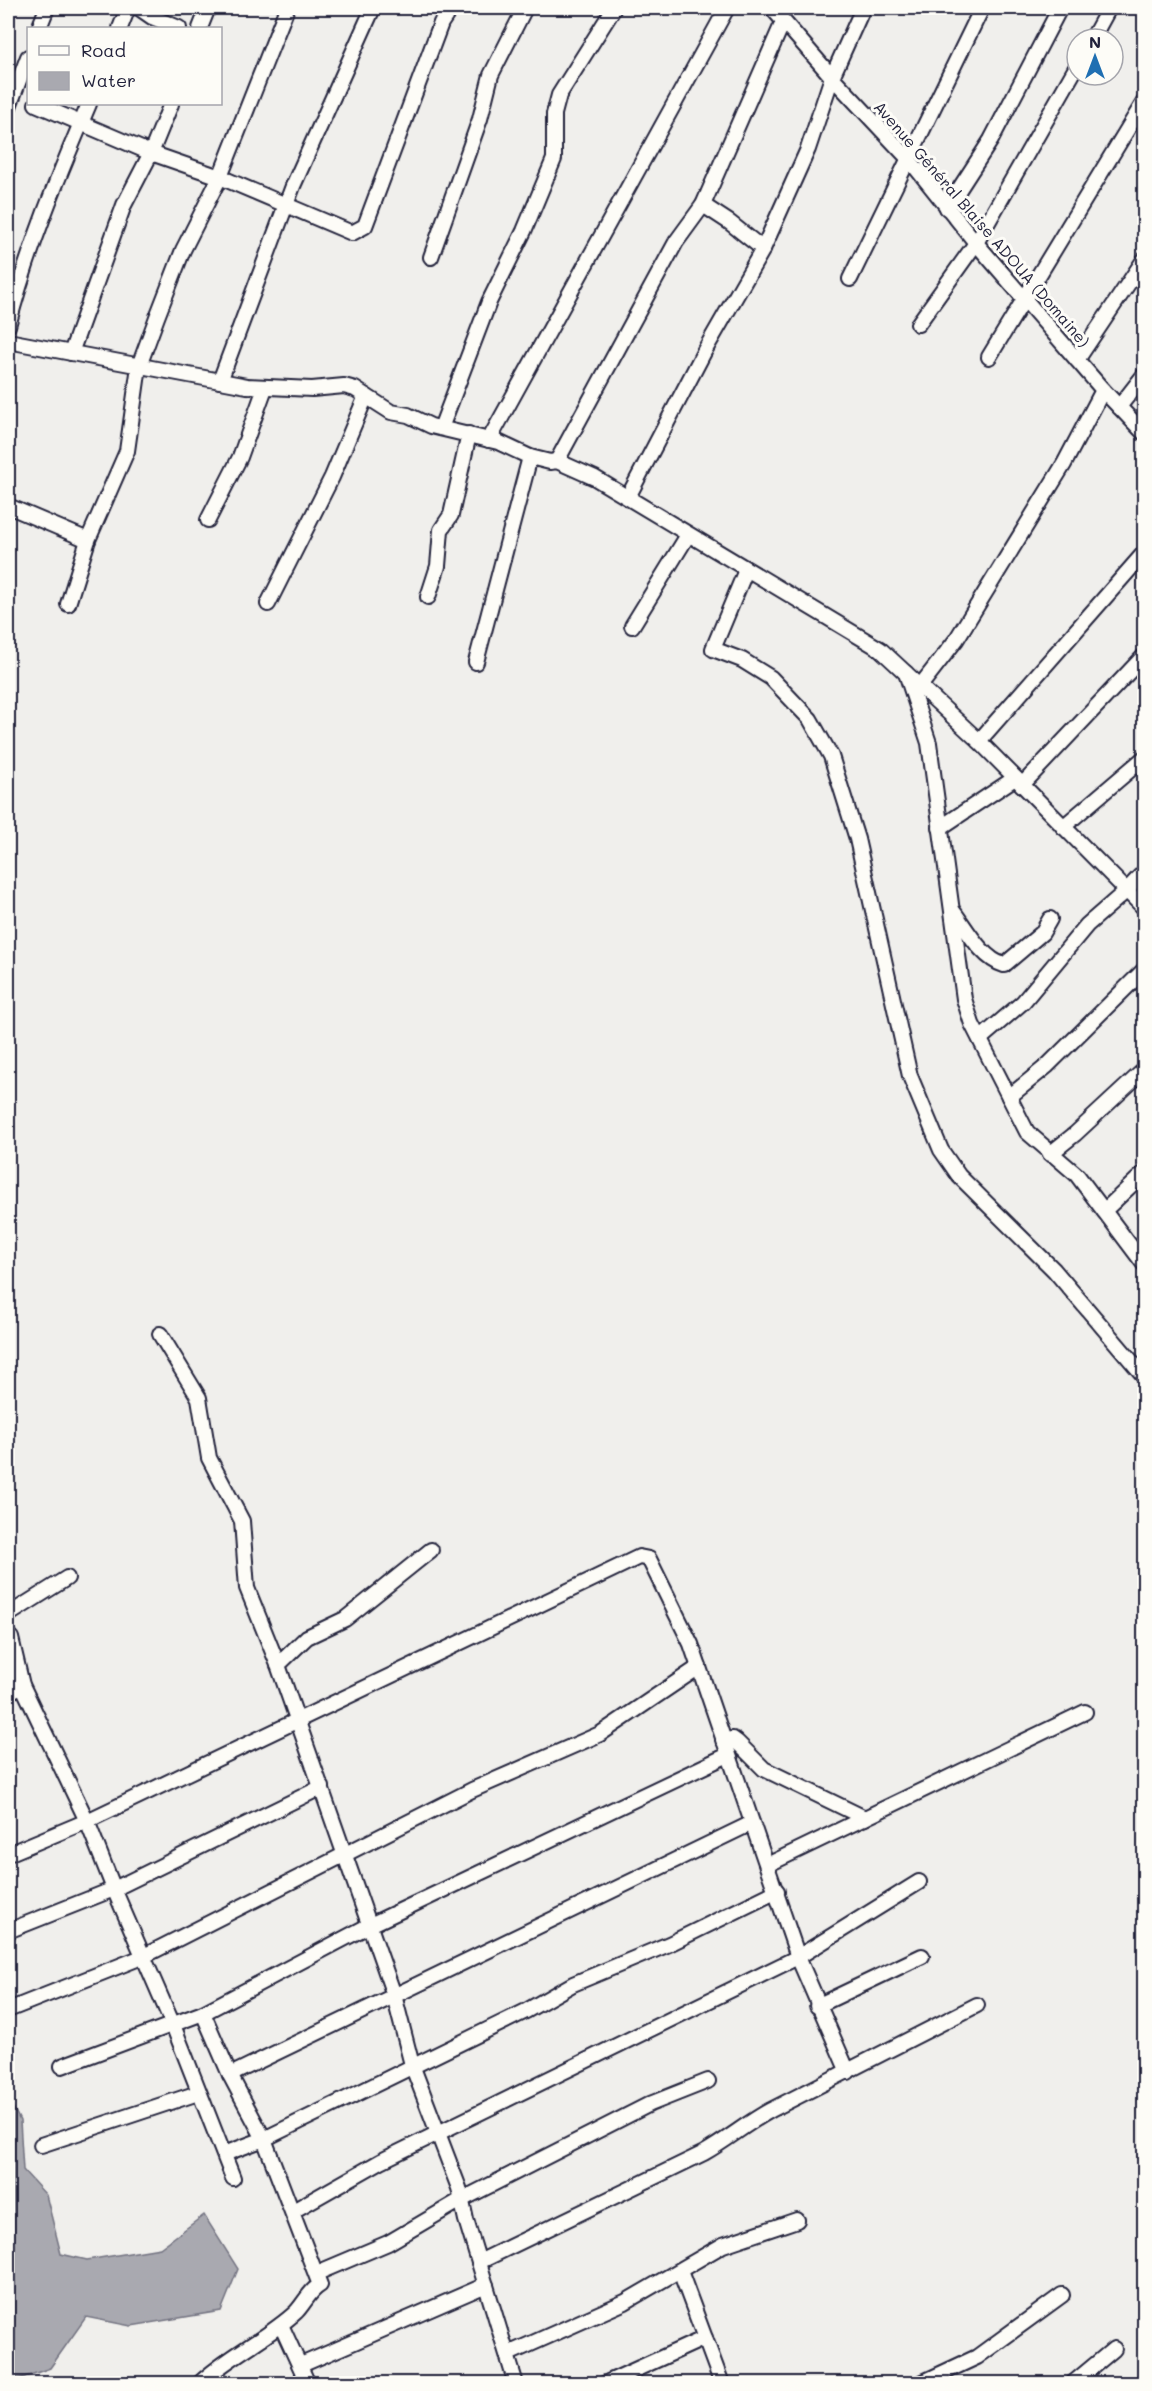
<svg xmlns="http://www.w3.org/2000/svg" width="1152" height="2391" font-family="Mali,sans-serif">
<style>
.water{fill:#a9a9b0;stroke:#737381;stroke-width:1.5}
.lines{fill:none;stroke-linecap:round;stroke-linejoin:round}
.stream{stroke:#737381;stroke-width:3}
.minor-casing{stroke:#22223b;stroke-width:18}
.minor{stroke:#fdfcf7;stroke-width:14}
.labels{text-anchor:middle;stroke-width:6;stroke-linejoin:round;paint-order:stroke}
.street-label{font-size:16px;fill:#22223b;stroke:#fdfcf7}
</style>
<rect width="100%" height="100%" fill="#f0efec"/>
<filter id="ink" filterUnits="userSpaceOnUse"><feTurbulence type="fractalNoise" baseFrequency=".0167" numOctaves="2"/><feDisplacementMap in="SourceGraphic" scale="12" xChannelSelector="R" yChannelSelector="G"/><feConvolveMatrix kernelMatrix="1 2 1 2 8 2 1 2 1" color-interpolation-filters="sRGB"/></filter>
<g filter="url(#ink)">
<polygon class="water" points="8,2097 20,2121 23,2170 46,2195 61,2254 87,2260 160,2248 204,2215 238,2269 221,2311 131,2326 86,2317 50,2368 8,2383"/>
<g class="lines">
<polyline class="stream" points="8,1475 10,1489 8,1503"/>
<defs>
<g id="minor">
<polyline points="139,8 152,17 179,28"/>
<polyline points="772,8 832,77 908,158 976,243 1103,390 1144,433"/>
<polyline points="39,28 47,8"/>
<polyline points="120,28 128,8"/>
<polyline points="200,28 208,8"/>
<polyline points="1092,39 1109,8"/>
<polyline points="36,104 151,153 220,177 352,233 365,226 441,23 451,8"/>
<polyline points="8,109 28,57"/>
<polyline points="703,205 729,222 763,249"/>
<polyline points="947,208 991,140 1060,8"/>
<polyline points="431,257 480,119 491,75 525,8"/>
<polyline points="850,279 982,8"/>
<polyline points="918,324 976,243 1077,66"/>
<path d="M8,326C28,249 58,177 89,104"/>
<polyline points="8,341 247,386 312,389 344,386 355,389 391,412 408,415 431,426 498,442 530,457 550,462 557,461 595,478 880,649 979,741 1144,908"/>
<polyline points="71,353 124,205 151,153 171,104"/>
<polyline points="989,357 1144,102"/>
<polyline points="1077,360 1144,260"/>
<polyline points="220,381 293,186 373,8"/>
<polyline points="1119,407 1144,375"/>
<polyline points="441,428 489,302 524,231 554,159 554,114 559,95 614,8"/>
<polyline points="489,440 727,8"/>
<polyline points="557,461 676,242 703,205 783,22"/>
<polyline points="628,497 705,350 763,249 808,149 832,77 863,8"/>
<polyline points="8,506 88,540"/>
<polyline points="208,520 240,457 265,388"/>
<polyline points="746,570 713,649 742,660 771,678 810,719 831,756 857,839 910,1076 941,1150 959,1176 1054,1270 1144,1376"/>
<polyline points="428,597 438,566 441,530 451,515 469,434"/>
<polyline points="68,604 88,540 127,451 139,366 157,317 183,250 220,177 287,8"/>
<polyline points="268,604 332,477 366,396"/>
<polyline points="632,626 688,535"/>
<polyline points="476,662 530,457"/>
<polyline points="906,673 929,743 964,999 972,1024 1027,1132 1077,1175 1144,1264"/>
<polyline points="921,685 956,640 1064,464 1103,390"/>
<polyline points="979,741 1144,553"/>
<polyline points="1022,785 1144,656"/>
<polyline points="1063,827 1144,758"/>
<polyline points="940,828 1015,778"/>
<path d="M953,911C966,928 982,959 1004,965L1042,933L1050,919"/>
<polyline points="980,1039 1023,1002 1087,925 1126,891 1144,872"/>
<polyline points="1009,1097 1047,1066 1144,970"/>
<polyline points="1050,1154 1075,1134 1144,1070"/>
<polyline points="1104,1211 1144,1173"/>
<polyline points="160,1334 199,1398 209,1458 242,1521 247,1588 278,1665 394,1995 412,2065 459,2188 466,2220 516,2384"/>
<polyline points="8,1615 67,1578"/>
<polyline points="8,1635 11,1638 22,1685 87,1821 114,1889 173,2025 233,2178"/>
<polyline points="278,1665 307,1637 345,1619 431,1550"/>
<polyline points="8,1693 22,1685"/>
<polyline points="723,1740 733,1739 737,1742 764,1769 865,1818"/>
<polyline points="8,1854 87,1821 639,1557 649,1559 691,1644 798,1957 848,2072"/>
<polyline points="767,1865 1085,1712"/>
<polyline points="8,1931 114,1889 322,1787"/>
<polyline points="817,2006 922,1956"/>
<polyline points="8,2010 142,1957 472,1790 600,1734 699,1667"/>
<polyline points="62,2066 203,2013 368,1926 728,1755"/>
<polyline points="230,2075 752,1823"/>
<polyline points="41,2145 198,2093"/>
<polyline points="224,2154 264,2139 526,2011 573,1984 669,1944 777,1891"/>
<polyline points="293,2211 381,2161 798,1957 919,1882"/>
<path d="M479,2262L704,2153C727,2140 747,2123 771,2110L977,2005"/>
<polyline points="680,2271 722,2384"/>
<polyline points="317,2273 388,2243 461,2200 650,2104 708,2081"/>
<polyline points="281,2325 308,2384"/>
<polyline points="508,2354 625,2302 723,2245 797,2220"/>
<polyline points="301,2365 486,2285"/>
<path d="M199,2384C228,2356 267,2339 296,2312C304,2304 310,2290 320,2285L264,2139L230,2075L203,2013"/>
<polyline points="604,2384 705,2338"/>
<polyline points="919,2384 977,2357 1062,2295"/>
<polyline points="1072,2384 1114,2349"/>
</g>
</defs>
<use href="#minor" class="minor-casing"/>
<use href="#minor" class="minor"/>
</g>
</g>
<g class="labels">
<g class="street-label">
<text transform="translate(982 224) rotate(49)" y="6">Avenue Général Blaise ADOUA (Domaine)</text>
</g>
</g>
<rect width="1152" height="2391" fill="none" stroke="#fdfcf7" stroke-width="30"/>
<rect x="15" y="15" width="1122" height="2361" fill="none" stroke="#22223b" stroke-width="2" filter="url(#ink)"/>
<rect x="27" y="27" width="195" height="78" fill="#fdfcf7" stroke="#a5a5ac" stroke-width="1.5"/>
<rect x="39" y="46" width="30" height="9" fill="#fdfcf7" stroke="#a5a5ac" stroke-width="1.5"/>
<text x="81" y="57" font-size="18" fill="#22223b">Road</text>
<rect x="39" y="72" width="30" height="18" fill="#a9a9b0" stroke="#a5a5ac" stroke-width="1.5"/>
<text x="81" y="87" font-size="18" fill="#22223b">Water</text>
<g transform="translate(1095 57)"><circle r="28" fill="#fdfcf7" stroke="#a5a5ac" stroke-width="1.5"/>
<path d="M0-4.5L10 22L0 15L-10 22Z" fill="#1f6fb2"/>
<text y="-9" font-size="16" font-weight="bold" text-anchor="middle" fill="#22223b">N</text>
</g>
</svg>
